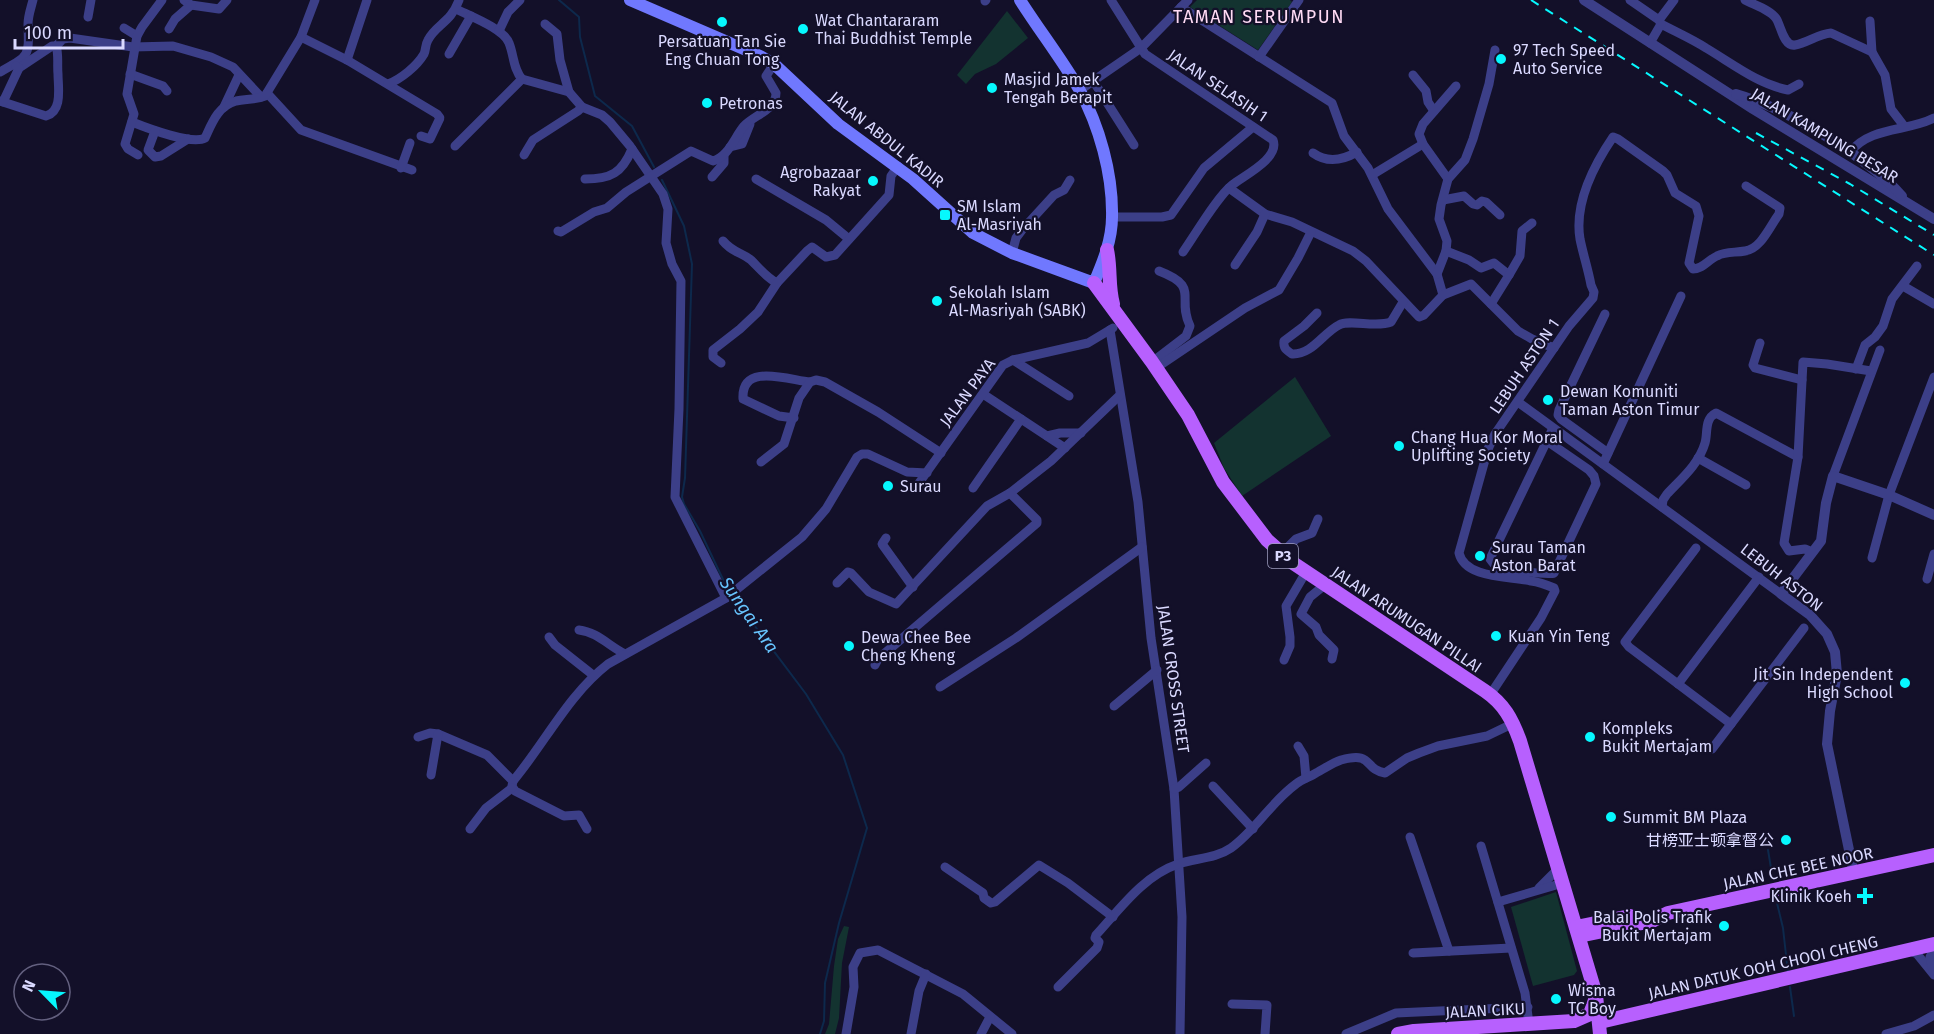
<svg xmlns="http://www.w3.org/2000/svg" width="1934" height="1034" font-family="'Fira Sans','Noto Sans SC',sans-serif">
<style>
.green{fill:#133330}
.lines{fill:none;stroke-linecap:round;stroke-linejoin:round}
.stream{stroke:#0d294c;stroke-width:2}
.minor{stroke:#3c3f88;stroke-width:9}
.tertiary{stroke:#3c3f88;stroke-width:10}
.secondary{stroke:#7078fe;stroke-width:12}
.primary{stroke:#b760fe;stroke-width:14}
.rail{stroke:#06f8fe;stroke-width:2;stroke-dasharray:9 8;stroke-linecap:butt}
.poi-dot{fill:#06f8fe;stroke:#131029;stroke-width:2}
.labels{text-anchor:middle;stroke-width:4.5;stroke-linejoin:round;paint-order:stroke}
.shield{fill:#131029;stroke:#9e9dbf;stroke-width:1.5}
.shield-label{font-size:15px;font-weight:bold;fill:#dad9ff}
.poi-label{font-size:16px;fill:#dad9ff;stroke:#131029;text-anchor:start}
.street-label{font-size:16px;fill:#dad9ff;stroke:#131029}
.neighbourhood-label{font-size:18px;letter-spacing:1.5px;fill:#ffdbf5;stroke:#131029}
.water-label{font-size:18px;font-style:italic;fill:#67c4fe;stroke:#131029}
</style>
<rect width="100%" height="100%" fill="#131029"/>
<g class="green">
<polygon points="1197,0 1290,0 1292,2 1258,50 1190,7"/>
<polygon points="1007,11 1028,38 996,64 975,74 966,84 957,75"/>
<polygon points="1295,377 1331,436 1242,496 1224,468 1214,443"/>
<polygon points="1556,892 1577,971 1574,975 1533,986 1511,907"/>
<polygon points="844,926 849,927 842,963 839,1018 835,1034 825,1034 829,1024 834,966 838,939"/>
</g>
<g class="lines">
<g class="stream">
<polyline points="559,0 579,17 580,37 595,96 632,126 654,167"/>
<polyline points="662,180 684,226 692,264 685,478 682,497 684,504 700,531 729,592"/>
<polyline points="733,597 806,694 843,755 867,828 839,923 825,983 824,1021 820,1034"/>
<polyline points="1768,850 1773,880"/>
<polyline points="1777,903 1783,928 1788,973"/>
<polyline points="1790,987 1794,1016"/>
</g>
<g class="minor">
<polyline points="184,0 191,5 219,9 227,0"/>
<path d="M1111,0L1145,54L1273,140C1280,158 1245,175 1232,185C1217,197 1195,235 1183,252"/>
<polyline points="1630,0 1659,20"/>
<path d="M1745,0C1754,5 1772,10 1777,20C1781,27 1784,47 1795,45C1807,43 1818,34 1831,33L1872,52"/>
<polyline points="985,1 986,0"/>
<polyline points="1181,7 1332,103 1344,136 1368,168 1388,209 1437,274 1443,295"/>
<path d="M456,9C470,16 504,29 509,43C514,55 513,69 522,79L569,92L582,107L602,115L610,122L630,146L663,194L668,209L666,243L672,264L681,281L679,409L675,497L726,598"/>
<polyline points="88,17 91,0"/>
<polyline points="1870,21 1872,52 1885,75 1891,109 1904,126"/>
<polyline points="545,24 557,34 560,60 569,92"/>
<path d="M1661,24C1676,32 1692,39 1706,48C1733,64 1758,84 1788,90L1799,84"/>
<polyline points="124,28 137,36"/>
<polyline points="169,29 175,19 191,5"/>
<polyline points="499,31 508,12 520,0"/>
<polyline points="301,37 347,60 437,114 440,118 430,139 421,136"/>
<polyline points="1650,43 1661,24 1659,20 1674,0"/>
<polyline points="56,46 63,39 70,38 133,47 173,46 211,57 233,67 261,97"/>
<polyline points="449,54 471,16"/>
<polyline points="1259,57 1299,0"/>
<polyline points="347,60 367,0"/>
<path d="M0,72C30,55 29,57 28,24C28,16 31,8 33,0"/>
<polyline points="130,74 163,86 167,91"/>
<polyline points="1413,75 1426,91 1428,102 1434,111"/>
<polyline points="1094,82 1134,145"/>
<path d="M388,84C401,79 417,66 424,54C426,50 425,45 428,40C436,24 451,23 459,0"/>
<polyline points="1080,90 1141,48 1188,0"/>
<polyline points="267,93 301,130 412,170"/>
<path d="M0,101L46,116C63,111 58,87 58,74C57,65 59,54 56,46H52L19,68"/>
<polyline points="3,102 19,68 16,66"/>
<polyline points="224,107 239,75"/>
<path d="M132,122C147,128 192,145 205,138C212,123 218,106 236,101C246,99 255,100 265,96L301,37L315,0"/>
<polyline points="155,131 148,150 155,157 161,156 188,139"/>
<polyline points="455,146 522,79"/>
<polyline points="730,147 742,144 750,124"/>
<path d="M1850,152C1871,126 1907,132 1934,118"/>
<path d="M1313,153C1327,163 1343,160 1357,152"/>
<polyline points="138,155 128,149 125,144 134,114 127,94 137,36 142,27 162,0"/>
<polyline points="524,155 533,140 578,111 582,107"/>
<polyline points="401,168 410,143"/>
<polyline points="1372,175 1423,144"/>
<polyline points="712,177 724,163 724,156"/>
<path d="M585,179C611,179 622,173 632,149"/>
<polyline points="756,179 826,220 849,239"/>
<polyline points="1448,179 1423,144 1419,134 1423,124 1456,86"/>
<polyline points="1229,188 1265,214 1292,222 1353,251 1366,261 1419,317 1424,315 1443,295 1471,284 1518,331 1532,339 1554,348"/>
<polyline points="1443,200 1464,196 1473,204 1477,205 1482,201 1486,202 1500,215"/>
<polyline points="1112,217 1162,217 1171,215 1204,168 1253,127"/>
<path d="M558,231L561,232L594,212L607,208L626,192L691,151L713,161C729,156 734,138 744,126C754,115 776,110 776,93L766,76L774,64"/>
<path d="M723,241C733,253 741,252 751,260C760,269 766,277 777,283"/>
<polyline points="1446,251 1469,260 1481,268 1494,263 1509,275 1491,304"/>
<polyline points="1012,253 1016,238 1022,230 1054,195 1064,190 1070,180"/>
<polyline points="1235,265 1257,232 1265,214"/>
<polyline points="1437,274 1446,251 1447,241 1439,219 1441,205 1448,179 1465,160 1473,139 1489,84 1495,50"/>
<polyline points="1509,275 1520,256 1522,231 1532,223"/>
<polyline points="1903,286 1934,304"/>
<path d="M1317,313L1304,326L1284,341C1283,348 1286,350 1292,354C1312,355 1323,333 1339,325C1350,319 1376,328 1391,322L1403,302"/>
<polyline points="1605,314 1559,410 1558,415 1561,419 1608,453"/>
<polyline points="1110,330 1138,502 1151,638 1174,789 1182,917 1180,1034"/>
<polyline points="1760,343 1753,365 1755,368 1802,380"/>
<polyline points="1013,360 1069,396"/>
<path d="M1152,362L1186,336L1190,326C1176,297 1201,287 1159,271"/>
<polyline points="721,363 713,357 713,350 740,329 758,312 777,283 807,251 812,247 826,257 835,255 889,195 891,176 898,166"/>
<polyline points="1156,368 1245,308 1279,290 1298,258 1311,232"/>
<polyline points="1856,369 1865,345 1875,337 1883,326 1892,299 1917,266"/>
<polyline points="983,394 1065,448"/>
<polyline points="1518,402 1781,594"/>
<path d="M794,418L779,416L743,399C741,362 789,380 810,382"/>
<polyline points="1047,436 1060,433 1081,433"/>
<path d="M1547,441L1589,470L1594,476L1596,484L1554,573C1547,576 1508,569 1497,568L1490,559L1553,428"/>
<polyline points="1698,458 1746,485"/>
<polyline points="761,462 784,444 799,398 810,382 816,380 825,382 878,412 941,453"/>
<polyline points="1603,464 1681,296"/>
<polyline points="1833,476 1880,350"/>
<polyline points="919,483 1003,365 1013,360 1088,343 1113,328"/>
<polyline points="973,488 1021,419"/>
<path d="M1662,507L1663,500L1667,494C1681,479 1699,464 1705,443C1708,433 1704,419 1716,413L1798,457"/>
<polyline points="886,538 882,544 913,587"/>
<polyline points="1696,548 1625,642 1629,647 1731,724"/>
<polyline points="1812,552 1805,549 1789,551 1784,543 1798,457 1803,362 1827,364 1871,371"/>
<polyline points="1281,554 1296,539 1312,533 1318,519"/>
<polyline points="1872,558 1889,495 1934,377"/>
<polyline points="1927,579 1934,554"/>
<polyline points="837,583 848,572 851,573 869,592 896,604 987,506 1010,493 1051,461 1120,395"/>
<polyline points="1326,584 1310,597 1301,614 1316,627 1319,635 1334,650 1332,659"/>
<path d="M579,630C597,632 609,646 625,654"/>
<polyline points="549,637 555,645 593,675"/>
<polyline points="1284,660 1290,646 1290,637 1286,606 1306,572"/>
<polyline points="875,665 878,659 1037,523 1037,520 1010,493"/>
<polyline points="1678,684 1759,577"/>
<polyline points="940,687 1016,638 1142,547"/>
<path d="M1490,695L1541,618L1555,591L1554,588C1547,585 1539,582 1531,581C1510,576 1465,579 1459,553L1488,449L1495,434L1569,326L1593,298L1594,292L1591,285C1588,269 1583,254 1580,239C1574,203 1594,165 1613,137L1618,139L1663,171L1667,175L1675,193L1696,206L1699,216L1689,263L1693,269C1703,269 1708,260 1717,256C1726,251 1735,253 1745,251C1761,249 1770,226 1779,214L1780,208L1777,206L1746,186"/>
<polyline points="1114,706 1157,670"/>
<polyline points="418,737 430,733 438,734 487,755 513,781 512,786 515,791 564,816 579,815 587,829"/>
<polyline points="1298,746 1304,756 1306,778"/>
<polyline points="1712,749 1804,628"/>
<polyline points="431,775 438,734"/>
<path d="M513,781C545,743 568,695 608,664L726,598L802,537L826,509L857,457L862,454H868L907,472L927,473"/>
<polyline points="1213,786 1253,829"/>
<polyline points="1174,789 1179,787 1206,763"/>
<polyline points="470,829 486,808 512,788"/>
<polyline points="1410,837 1449,951"/>
<polyline points="1481,846 1525,993 1529,1024"/>
<polyline points="945,867 983,893 984,898 991,903 995,902 1039,865 1068,883 1113,917"/>
<polyline points="1539,888 1559,868"/>
<polyline points="1498,902 1563,883"/>
<polyline points="1908,950 1917,954 1934,975"/>
<polyline points="1413,953 1511,948"/>
<polyline points="1933,971 1930,957 1934,948"/>
<path d="M1058,987L1097,948L1099,942L1095,938L1096,935C1120,909 1143,876 1178,864C1195,858 1215,859 1231,848C1256,830 1271,802 1296,784C1302,779 1310,777 1316,773C1324,769 1332,763 1341,760C1374,751 1363,769 1385,773L1407,758L1419,753L1438,746L1487,736L1514,723"/>
<polyline points="1232,1004 1267,1005 1265,1034"/>
<polyline points="846,1034 854,987 853,967 860,953 878,950 963,994 1012,1034"/>
<polyline points="911,1034 919,991 926,974"/>
<polyline points="981,1034 990,1017"/>
<polyline points="1346,1034 1396,1013 1528,1007"/>
<polyline points="1886,1034 1914,1026 1934,1015"/>
</g>
<g class="tertiary">
<polyline points="1584,0 1753,109 1934,219"/>
<path d="M1736,94C1788,109 1866,156 1902,196"/>
<polyline points="1854,874 1827,744 1830,711 1837,674 1835,652 1827,634 1810,615 1781,594 1821,541 1826,503 1833,476 1889,495 1934,515"/>
</g>
<path class="secondary" d="M630,0L760,56L774,64L838,124L913,179L973,233L1012,253L1094,283C1103,262 1112,240 1112,217C1113,174 1099,125 1079,89C1061,58 1039,30 1020,0"/>
<g class="primary">
<path d="M1107,250C1111,268 1108,286 1113,304"/>
<path d="M1094,283L1152,362L1188,415L1223,482L1267,540L1293,563L1485,691C1504,704 1512,719 1520,741L1596,995L1600,1034"/>
<polyline points="1576,927 1630,916"/>
<polyline points="1579,936 1652,921 1668,913 1934,855"/>
<polyline points="1600,1022 1934,944"/>
<polyline points="1398,1034 1414,1031 1574,1021 1590,1014 1595,1000"/>
</g>
<g class="rail">
<polyline points="1531,0 1934,255"/>
<polyline points="1756,133 1850,184 1934,235"/>
</g>
</g>
<g class="poi-dot">
<circle cx="722" cy="22" r="6"/>
<circle cx="803" cy="29" r="6"/>
<circle cx="1501" cy="59" r="6"/>
<circle cx="992" cy="88" r="6"/>
<circle cx="707" cy="103" r="6"/>
<circle cx="873" cy="181" r="6"/>
<rect x="939" y="209" width="12" height="12" rx="3"/>
<circle cx="937" cy="301" r="6"/>
<circle cx="1548" cy="400" r="6"/>
<circle cx="1399" cy="446" r="6"/>
<circle cx="888" cy="486" r="6"/>
<circle cx="1480" cy="556" r="6"/>
<circle cx="1496" cy="636" r="6"/>
<circle cx="849" cy="646" r="6"/>
<circle cx="1905" cy="683" r="6"/>
<circle cx="1590" cy="737" r="6"/>
<circle cx="1611" cy="817" r="6"/>
<circle cx="1786" cy="840" r="6"/>
<path d="M1862 887h6v6h6v6h-6v6h-6v-6h-6v-6h6z"/>
<circle cx="1724" cy="926" r="6"/>
<circle cx="1556" cy="999" r="6"/>
</g>
<g class="labels">
<rect class="shield" x="1268" y="544" width="30" height="24" rx="4.5"/>
<g class="shield-label">
<text x="1283" y="561">P3</text>
</g>
<g class="poi-label">
<text x="815" y="26">Wat Chantararam<tspan x="815" dy="18">Thai Buddhist Temple</tspan></text>
<text x="722" y="47" text-anchor="middle">Persatuan Tan Sie<tspan x="722" dy="18">Eng Chuan Tong</tspan></text>
<text x="1513" y="56">97 Tech Speed<tspan x="1513" dy="18">Auto Service</tspan></text>
<text x="1004" y="85">Masjid Jamek<tspan x="1004" dy="18">Tengah Berapit</tspan></text>
<text x="719" y="109">Petronas</text>
<text x="861" y="178" text-anchor="end">Agrobazaar<tspan x="861" dy="18">Rakyat</tspan></text>
<text x="957" y="212">SM Islam<tspan x="957" dy="18">Al-Masriyah</tspan></text>
<text x="949" y="298">Sekolah Islam<tspan x="949" dy="18">Al-Masriyah (SABK)</tspan></text>
<text x="1560" y="397">Dewan Komuniti<tspan x="1560" dy="18">Taman Aston Timur</tspan></text>
<text x="1411" y="443">Chang Hua Kor Moral<tspan x="1411" dy="18">Uplifting Society</tspan></text>
<text x="900" y="492">Surau</text>
<text x="1492" y="553">Surau Taman<tspan x="1492" dy="18">Aston Barat</tspan></text>
<text x="1508" y="642">Kuan Yin Teng</text>
<text x="861" y="643">Dewa Chee Bee<tspan x="861" dy="18">Cheng Kheng</tspan></text>
<text x="1893" y="680" text-anchor="end">Jit Sin Independent<tspan x="1893" dy="18">High School</tspan></text>
<text x="1602" y="734">Kompleks<tspan x="1602" dy="18">Bukit Mertajam</tspan></text>
<text x="1623" y="823">Summit BM Plaza</text>
<text x="1774" y="846" text-anchor="end">甘榜亚士顿拿督公</text>
<text x="1852" y="902" text-anchor="end">Klinik Koeh</text>
<text x="1712" y="923" text-anchor="end">Balai Polis Trafik<tspan x="1712" dy="18">Bukit Mertajam</tspan></text>
<text x="1568" y="996">Wisma<tspan x="1568" dy="18">TC Boy</tspan></text>
</g>
<g class="street-label">
<text transform="translate(1218 85) rotate(34)" y="6">JALAN SELASIH 1</text>
<text transform="translate(1825 135) rotate(31)" y="6">JALAN KAMPUNG BESAR</text>
<text transform="translate(887 139) rotate(39)" y="6">JALAN ABDUL KADIR</text>
<text transform="translate(1524 366) rotate(-56)" y="6">LEBUH ASTON 1</text>
<text transform="translate(967 392) rotate(-53)" y="6">JALAN PAYA</text>
<text transform="translate(1782 577) rotate(38)" y="6">LEBUH ASTON</text>
<text transform="translate(1407 619) rotate(34)" y="6">JALAN ARUMUGAN PILLAI</text>
<text transform="translate(1174 679) rotate(82)" y="6">JALAN CROSS STREET</text>
<text transform="translate(1798 868) rotate(-12)" y="6">JALAN CHE BEE NOOR</text>
<text transform="translate(1763 967) rotate(-13)" y="6">JALAN DATUK OOH CHOOI CHENG</text>
<text transform="translate(1485 1010) rotate(-3)" y="6">JALAN CIKU</text>
</g>
<g class="neighbourhood-label">
<text x="1259" y="23">TAMAN SERUMPUN</text>
</g>
<g class="water-label">
<text transform="translate(749 615) rotate(55)" y="6">Sungai Ara</text>
</g>
</g>
<g transform="translate(42 992) rotate(295)"><circle r="28" fill="#131029" stroke="#63607f" stroke-width="1.5"/>
<path d="M0-4.5L10 22L0 15L-10 22Z" fill="#06f8fe"/>
<text y="-9" font-size="16" font-weight="bold" text-anchor="middle" fill="#dad9ff">N</text>
</g>
<path d="M15 39v9h108v-9" fill="none" stroke="#dad9ff" stroke-width="3"/>
<text x="24" y="39" font-size="18" fill="#dad9ff" stroke="#131029" stroke-width="4.5" paint-order="stroke">100 m</text>
</svg>
